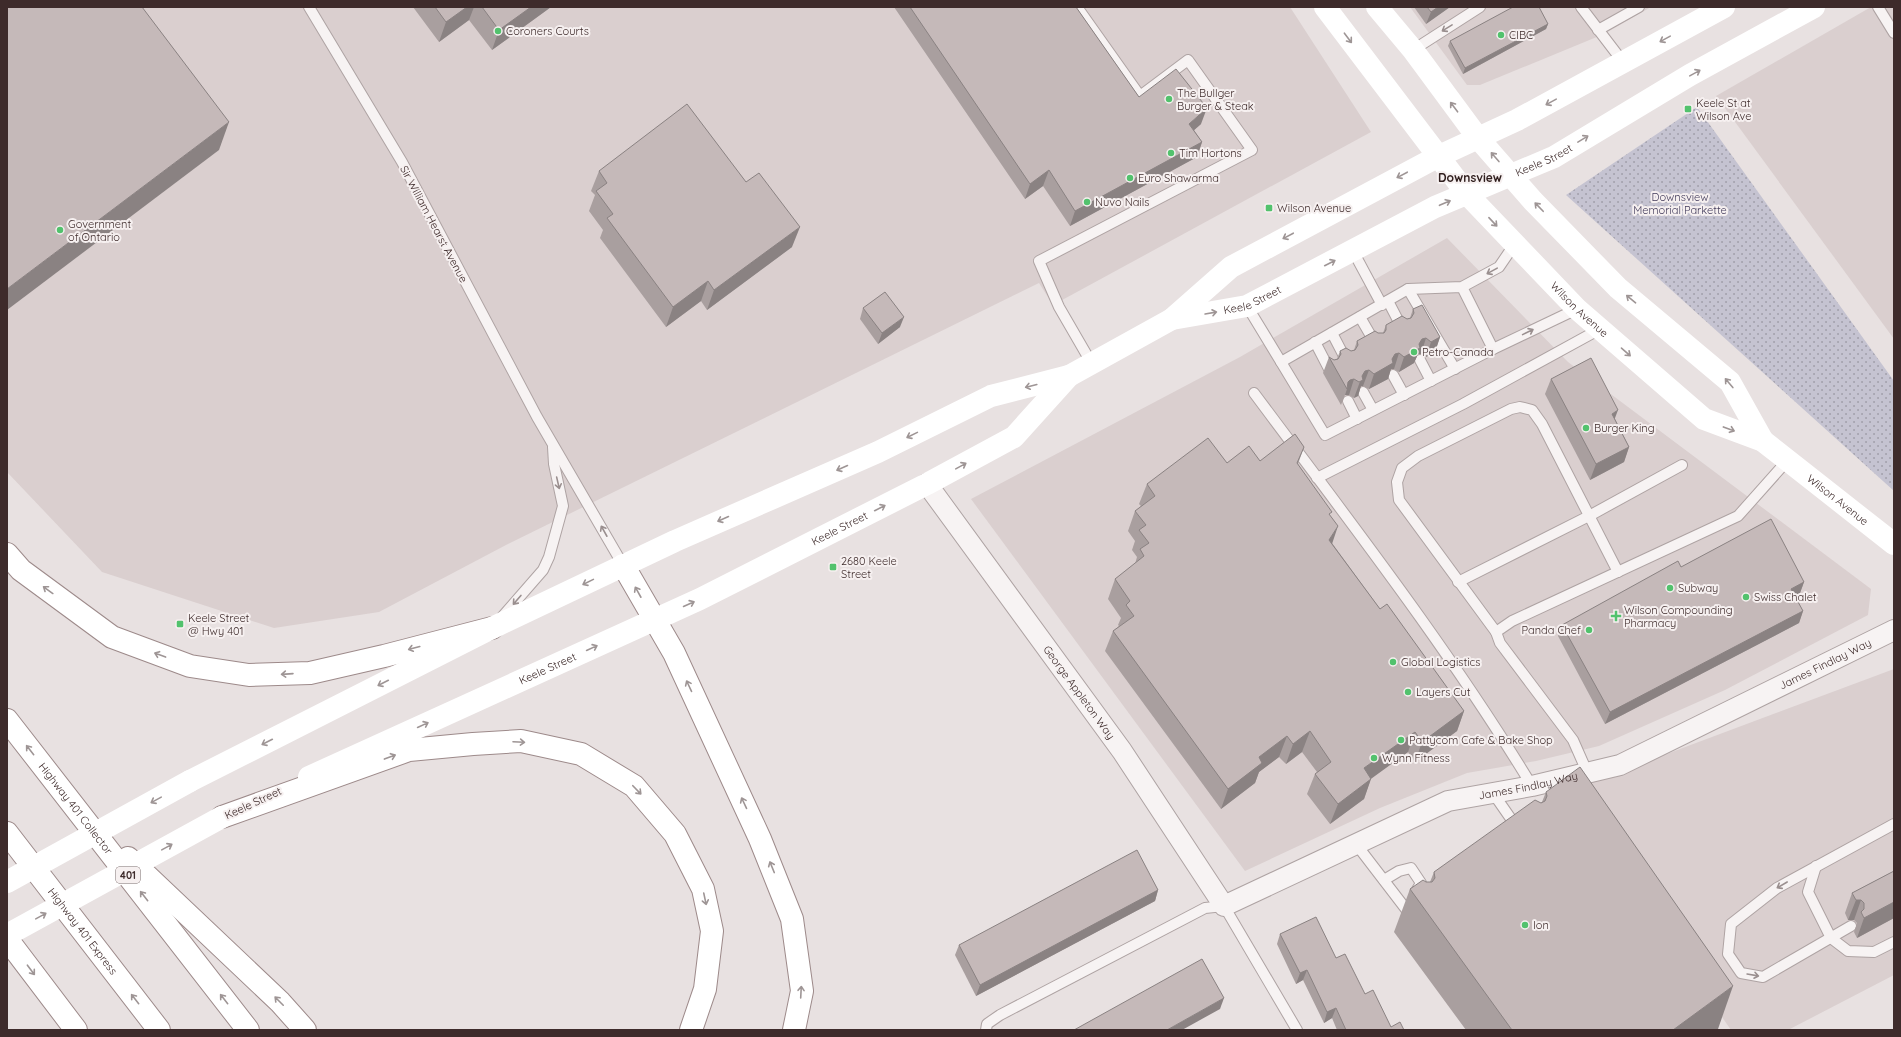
<svg xmlns="http://www.w3.org/2000/svg" width="1901" height="1037" font-family="Quicksand,sans-serif">
<style>
.built{fill:#dacfcf}
.park{fill:url(#park-dots)}
.lines{fill:none;stroke-linecap:round;stroke-linejoin:round}
.service-casing{stroke:#aea3a3;stroke-width:12}
.minor-casing{stroke:#aea3a3;stroke-width:22}
.motorway-casing{stroke:#9d8a8a;stroke-width:24}
.service{stroke:#f7f3f3;stroke-width:10}
.minor{stroke:#f7f3f3;stroke-width:20}
.secondary{stroke:#fff;stroke-width:22}
.motorway{stroke:#fff;stroke-width:22}
.secondary-bridge{stroke:#fff;stroke-width:22}
.wall{fill:#a99f9f}
.shaded-wall{fill:#8a8282}
.building{fill:#c5b9b9;stroke:#8a8282}
.oneway{stroke:#9a8f8f}
.oneway2{stroke:#9e9595}
.poi-dot{fill:#52c26d;stroke:#f6f0f0;stroke-width:1.5}
.labels{text-anchor:middle;stroke-width:4;stroke-linejoin:round;paint-order:stroke}
.shield{fill:#f6f0f0;stroke:#756666;stroke-width:1}
.shield-label{font-size:10px;font-weight:bold;fill:#3e2b2b}
.poi-label{font-size:11px;fill:#3e2b2b;stroke:#f6f0f0;text-anchor:start}
.street-label{font-size:11px;fill:#3e2b2b;stroke:#f6f0f0}
.park-label{font-size:11px;fill:#403959;stroke:#f6f0f0}
.neighbourhood-label{font-size:12px;font-weight:bold;fill:#2f1e1d;stroke:#f6f0f0}
</style>
<defs>
<pattern id="park-dots" width="8" height="8" patternUnits="userSpaceOnUse"><rect width="8" height="8" fill="#c5c3d1"/><path d="M2 2h.1M6 6h.1" fill="none" stroke="#a19faa" stroke-width="1.8" stroke-linecap="round"/></pattern>
</defs>
<rect width="100%" height="100%" fill="#e8e1e1"/>
<g class="built">
<polygon points="7,7 1290,7 1371,132 1053,305 1039,283 506,545 379,612 274,628 102,572 7,472"/>
<polygon points="1410,7 1651,7 1604,34 1480,85 1467,85"/>
<polygon points="1871,7 1894,7 1894,339 1716,96"/>
<polygon points="1447,238 1568,362 1871,589 1868,615 1725,690 1599,746 1536,761 1467,773 1380,808 1245,871 971,499 1240,357"/>
<polygon points="1894,669 1894,975 1788,1030 1731,1030 1565,792"/>
</g>
<polygon class="park" points="1697,107 1894,381 1894,491 1566,195"/>
<g class="lines">
<defs>
<g id="service">
<polyline points="309,7 402,162 537,417 623,565"/>
<polyline points="1077,7 1140,96 1188,60 1252,150 1039,261 1059,307 1092,364"/>
<polyline points="1581,7 1623,62"/>
<polyline points="1878,7 1894,33"/>
<polyline points="1598,30 1639,7"/>
<polyline points="1413,50 1480,7"/>
<polyline points="1353,251 1382,305"/>
<polyline points="1462,287 1493,349 1325,435 1281,362 1408,289 1462,287 1499,267 1514,245"/>
<polyline points="1408,289 1455,369"/>
<polyline points="1388,301 1402,328"/>
<polyline points="1247,306 1281,362"/>
<polyline points="1360,317 1375,343"/>
<polyline points="1332,333 1346,360"/>
<polyline points="1315,342 1329,369"/>
<polyline points="1493,349 1577,309"/>
<polyline points="1420,360 1431,381"/>
<polyline points="1393,375 1404,395"/>
<polyline points="1363,392 1373,410"/>
<path d="M1254,393C1350,522 1449,649 1532,786"/>
<polyline points="1348,401 1357,419"/>
<polyline points="1317,478 1463,404 1600,329"/>
<polyline points="1458,582 1589,516 1682,465"/>
<polyline points="502,617 543,570 549,557 563,506 554,464 553,447"/>
<polyline points="1496,632 1399,500 1397,482 1402,468 1418,456 1511,409 1520,407 1532,410 1542,424 1618,572"/>
<polyline points="1588,774 1573,740 1500,643 1496,632 1512,621 1738,516 1787,461"/>
<polyline points="1493,793 1518,829"/>
<polyline points="1356,844 1412,917"/>
<polyline points="1816,866 1808,892 1831,938 1848,951 1874,952 1894,942"/>
<polyline points="1384,880 1399,871 1411,868 1421,883 1415,893"/>
<polyline points="1851,926 1763,977 1741,973 1728,954 1731,924 1777,888 1894,824"/>
<polyline points="986,1030 987,1024 1000,1015 1205,908 1224,906 1297,1030"/>
</g>
<g id="minor">
<path id="s1" d="M927,484L1122,751L1224,906L1448,801L1532,786L1620,765L1894,630"/>
</g>
<g id="motorway">
<polyline points="7,554 21,570 112,637 190,666 249,675 310,673 384,656 492,628"/>
<polyline points="623,565 674,653 760,839 792,919 802,991 794,1030"/>
<path id="s5" d="M7,720L248,1030"/>
<polyline points="222,817 409,750 473,744 521,741 581,754 634,786 675,834 703,889 712,931 705,989 691,1030"/>
<path id="s6" d="M7,833L159,1030"/>
<polyline points="128,858 280,1002 305,1030"/>
<polyline points="7,939 76,1030"/>
</g>
</defs>
<use href="#service" class="service-casing"/>
<use href="#minor" class="minor-casing"/>
<use href="#motorway" class="motorway-casing"/>
<use href="#service" class="service"/>
<use href="#minor" class="minor"/>
<g class="secondary">
<path id="s2" d="M1325,7L1467,194L1577,309L1704,419L1763,441L1894,544"/>
<polyline points="1377,7 1413,50 1478,138 1533,201 1618,288 1730,382 1763,441"/>
<path id="s3" d="M1172,319L1247,306L1435,207L1554,157L1690,75L1814,7"/>
<path id="s4" d="M309,777L700,599L927,484L1014,437L1069,376"/>
<polyline points="190,781 492,628 675,541 878,452 991,396 1069,376 1172,319 1231,267 1437,157 1517,120 1724,7"/>
</g>
<use href="#motorway" class="motorway"/>
<g class="secondary-bridge">
<polyline points="7,882 190,781"/>
<polyline points="7,935 222,817"/>
</g>
</g>
<g class="wall">
<polygon points="413,7 551,7 492,50 469,20 439,42"/>
<polygon points="894,7 1076,7 1139,97 1201,124 1194,130 1202,142 1197,157 1070,226 1043,186 1025,199"/>
<polygon points="1414,7 1450,7 1426,24"/>
<polygon points="1548,24 1546,29 1463,74 1448,46 1450,41"/>
<polygon points="599,171 792,247 707,310 701,301 666,327 600,238 603,230 589,211 595,195 591,191"/>
<polygon points="863,308 900,327 878,344 860,319"/>
<polygon points="1413,309 1440,337 1435,352 1426,357 1421,354 1418,354 1414,363 1399,372 1394,369 1391,369 1388,379 1369,389 1363,386 1361,386 1358,396 1354,398 1349,395 1345,395 1341,405 1323,373 1329,357 1334,360 1337,359 1340,351 1351,351 1354,350 1357,341 1378,333 1383,333 1386,325 1410,318"/>
<polygon points="1551,379 1615,419 1629,447 1624,462 1590,480 1545,394"/>
<polygon points="1304,447 1298,464 1330,516 1332,543 1380,609 1464,711 1457,731 1415,762 1408,752 1371,778 1364,799 1330,824 1307,794 1315,774 1317,772 1302,752 1286,764 1279,757 1259,772 1255,783 1221,809 1105,651 1113,631 1119,626 1118,625 1121,618 1108,599 1115,579 1135,564 1137,557 1132,550 1135,541 1128,531 1135,511 1141,506 1139,504 1147,484 1227,463 1260,461"/>
<polygon points="1681,567 1804,582 1800,593 1795,596 1803,611 1799,623 1605,724 1558,636 1562,625"/>
<polygon points="1546,792 1718,1029 1716,1030 1466,1030 1394,932 1410,889 1426,882 1430,882 1434,872 1542,802"/>
<polygon points="1894,871 1894,918 1857,938 1854,932 1857,923 1854,920 1848,920 1845,913 1852,893"/>
<polygon points="1158,890 1155,901 976,996 955,955 959,945"/>
<polygon points="1280,934 1336,958 1391,1027 1404,1030 1337,1030 1332,1018 1324,1023 1303,980 1296,984 1277,944"/>
</g>
<g class="shaded-wall">
<polygon points="467,7 474,7 469,20 439,42 446,22"/>
<polygon points="531,7 551,7 492,50 499,30"/>
<polygon points="1438,7 1450,7 1426,24 1431,12"/>
<polygon points="1548,24 1546,29 1463,74 1465,68"/>
<polygon points="1207,108 1201,124 1184,139 1189,124"/>
<polygon points="229,122 219,150 7,310 7,289"/>
<polygon points="1202,142 1197,157 1070,226 1075,211"/>
<polygon points="1049,170 1043,186 1025,199 1030,184"/>
<polygon points="800,227 792,247 707,310 714,290"/>
<polygon points="708,281 701,301 666,327 673,307"/>
<polygon points="904,317 900,327 878,344 882,333"/>
<polygon points="1440,337 1435,352 1426,357 1431,342"/>
<polygon points="1426,338 1421,354 1418,354 1414,363 1399,372 1404,357 1422,339"/>
<polygon points="1399,353 1394,369 1391,369 1388,379 1369,389 1374,374 1392,359 1395,354"/>
<polygon points="1369,370 1363,386 1361,386 1358,396 1354,398 1362,376 1365,371"/>
<polygon points="1354,379 1349,395 1345,395 1347,389 1348,382 1350,380"/>
<polygon points="1618,410 1612,426 1612,414"/>
<polygon points="1629,447 1624,462 1590,480 1596,464"/>
<polygon points="1338,526 1331,547 1329,540"/>
<polygon points="1804,582 1800,593 1787,600 1791,589"/>
<polygon points="1803,611 1799,623 1605,724 1610,712"/>
<polygon points="1464,711 1457,731 1415,762 1422,742"/>
<polygon points="1310,731 1302,752 1286,764 1293,744"/>
<polygon points="1415,732 1408,752 1357,789 1364,768"/>
<polygon points="1287,736 1279,757 1259,772 1255,783 1221,809 1228,789 1259,757"/>
<polygon points="1371,779 1364,799 1330,824 1338,804"/>
<polygon points="1158,890 1155,901 976,996 980,985"/>
<polygon points="1856,900 1861,900 1854,920 1848,920"/>
<polygon points="1894,902 1894,918 1857,938 1864,918"/>
<polygon points="1307,970 1303,980 1296,984 1300,973"/>
<polygon points="1733,986 1718,1029 1716,1030 1673,1030"/>
<polygon points="1224,998 1220,1009 1182,1030 1167,1030"/>
<polygon points="1336,1008 1332,1018 1324,1023 1327,1012"/>
</g>
<g class="building">
<polygon points="7,7 142,7 229,122 7,289"/>
<polygon points="435,7 467,7 446,22"/>
<polygon points="482,7 531,7 499,30"/>
<polygon points="910,7 1076,7 1139,97 1176,69 1207,108 1189,124 1202,142 1075,211 1049,170 1030,184"/>
<polygon points="1427,7 1438,7 1431,12"/>
<polygon points="1513,7 1539,7 1548,24 1465,68 1450,41"/>
<polygon points="687,104 746,182 759,173 800,227 714,290 708,281 673,307 607,218 613,214 596,191 607,183 599,171"/>
<polygon points="885,292 904,317 882,333 863,308"/>
<polygon points="1422,305 1440,337 1431,342 1426,338 1422,339 1419,344 1420,348 1404,357 1399,353 1395,354 1392,359 1393,363 1374,374 1369,370 1365,371 1362,376 1363,380 1359,382 1354,379 1350,380 1348,382 1347,389 1329,357 1334,360 1338,359 1341,354 1340,351 1346,348 1351,351 1355,350 1358,345 1357,341 1375,331 1378,333 1384,333 1386,330 1386,325 1402,316 1407,319 1411,318 1414,313 1413,309"/>
<polygon points="1591,358 1618,410 1612,414 1629,447 1596,464 1551,379"/>
<polygon points="1295,434 1304,447 1297,463 1332,512 1329,514 1338,526 1329,540 1380,609 1387,604 1464,711 1422,742 1415,732 1364,768 1371,779 1338,804 1315,774 1331,762 1310,731 1293,744 1287,736 1259,757 1262,763 1228,789 1113,631 1134,616 1126,605 1130,601 1115,579 1144,556 1140,549 1149,543 1139,530 1146,525 1135,511 1155,496 1147,484 1208,438 1227,463 1249,446 1260,461"/>
<polygon points="1771,519 1804,582 1791,589 1803,611 1610,712 1562,625 1678,561 1681,567"/>
<polygon points="1580,767 1733,986 1673,1030 1512,1030 1410,889 1423,880 1426,882 1432,882 1435,878 1434,872 1535,800 1541,803 1545,801 1547,796 1546,792"/>
<polygon points="1137,850 1158,890 980,985 959,945"/>
<polygon points="1894,871 1894,902 1864,918 1861,912 1864,909 1864,903 1861,900 1856,900 1852,893"/>
<polygon points="1316,917 1336,958 1345,954 1365,994 1373,990 1391,1027 1400,1022 1404,1030 1346,1030 1336,1008 1327,1012 1307,970 1300,973 1280,934"/>
<polygon points="1202,959 1224,998 1167,1030 1074,1030"/>
</g>
<defs><path id="oneway-shaft" d="M-6 0H5M1.5-3L5.5 0L1.5 3" fill="none" stroke-width="1.6" stroke-linecap="round" stroke-linejoin="round"/></defs>
<g class="oneway">
<use href="#oneway-shaft" transform="translate(1447 28) rotate(148)"/>
<use href="#oneway-shaft" transform="translate(1492 271) rotate(151)"/>
<use href="#oneway-shaft" transform="translate(1528 332) rotate(-26)"/>
<use href="#oneway-shaft" transform="translate(558 483) rotate(77)"/>
<use href="#oneway-shaft" transform="translate(604 531) rotate(-119)"/>
<use href="#oneway-shaft" transform="translate(517 600) rotate(131)"/>
<use href="#oneway-shaft" transform="translate(1782 885) rotate(150)"/>
<use href="#oneway-shaft" transform="translate(1753 975) rotate(10)"/>
</g>
<g class="oneway2">
<use href="#oneway-shaft" transform="translate(1348 38) rotate(53)"/>
<use href="#oneway-shaft" transform="translate(1665 39) rotate(151)"/>
<use href="#oneway-shaft" transform="translate(1695 73) rotate(-29)"/>
<use href="#oneway-shaft" transform="translate(1551 102) rotate(151)"/>
<use href="#oneway-shaft" transform="translate(1454 107) rotate(-127)"/>
<use href="#oneway-shaft" transform="translate(1583 139) rotate(-31)"/>
<use href="#oneway-shaft" transform="translate(1495 157) rotate(-131)"/>
<use href="#oneway-shaft" transform="translate(1402 175) rotate(152)"/>
<use href="#oneway-shaft" transform="translate(1445 203) rotate(-23)"/>
<use href="#oneway-shaft" transform="translate(1539 207) rotate(-134)"/>
<use href="#oneway-shaft" transform="translate(1493 222) rotate(47)"/>
<use href="#oneway-shaft" transform="translate(1288 236) rotate(152)"/>
<use href="#oneway-shaft" transform="translate(1330 263) rotate(-27)"/>
<use href="#oneway-shaft" transform="translate(1631 299) rotate(-140)"/>
<use href="#oneway-shaft" transform="translate(1211 313) rotate(-10)"/>
<use href="#oneway-shaft" transform="translate(1626 352) rotate(41)"/>
<use href="#oneway-shaft" transform="translate(1729 383) rotate(-130)"/>
<use href="#oneway-shaft" transform="translate(1031 386) rotate(166)"/>
<use href="#oneway-shaft" transform="translate(1729 429) rotate(20)"/>
<use href="#oneway-shaft" transform="translate(912 435) rotate(154)"/>
<use href="#oneway-shaft" transform="translate(961 466) rotate(-29)"/>
<use href="#oneway-shaft" transform="translate(842 468) rotate(156)"/>
<use href="#oneway-shaft" transform="translate(880 508) rotate(-27)"/>
<use href="#oneway-shaft" transform="translate(723 519) rotate(156)"/>
<use href="#oneway-shaft" transform="translate(588 582) rotate(154)"/>
<use href="#oneway-shaft" transform="translate(48 590) rotate(-144)"/>
<use href="#oneway-shaft" transform="translate(638 592) rotate(-119)"/>
<use href="#oneway-shaft" transform="translate(689 604) rotate(-24)"/>
<use href="#oneway-shaft" transform="translate(414 648) rotate(165)"/>
<use href="#oneway-shaft" transform="translate(592 648) rotate(-25)"/>
<use href="#oneway-shaft" transform="translate(160 655) rotate(-160)"/>
<use href="#oneway-shaft" transform="translate(287 674) rotate(176)"/>
<use href="#oneway-shaft" transform="translate(383 683) rotate(153)"/>
<use href="#oneway-shaft" transform="translate(689 686) rotate(-115)"/>
<use href="#oneway-shaft" transform="translate(423 725) rotate(-25)"/>
<use href="#oneway-shaft" transform="translate(267 742) rotate(153)"/>
<use href="#oneway-shaft" transform="translate(519 742) rotate(3)"/>
<use href="#oneway-shaft" transform="translate(30 750) rotate(-128)"/>
<use href="#oneway-shaft" transform="translate(390 757) rotate(-20)"/>
<use href="#oneway-shaft" transform="translate(637 790) rotate(46)"/>
<use href="#oneway-shaft" transform="translate(156 800) rotate(151)"/>
<use href="#oneway-shaft" transform="translate(744 803) rotate(-115)"/>
<use href="#oneway-shaft" transform="translate(167 847) rotate(-29)"/>
<use href="#oneway-shaft" transform="translate(772 867) rotate(-112)"/>
<use href="#oneway-shaft" transform="translate(144 896) rotate(-128)"/>
<use href="#oneway-shaft" transform="translate(705 899) rotate(78)"/>
<use href="#oneway-shaft" transform="translate(41 916) rotate(-29)"/>
<use href="#oneway-shaft" transform="translate(31 970) rotate(53)"/>
<use href="#oneway-shaft" transform="translate(801 992) rotate(-87)"/>
<use href="#oneway-shaft" transform="translate(135 999) rotate(-128)"/>
<use href="#oneway-shaft" transform="translate(224 999) rotate(-128)"/>
<use href="#oneway-shaft" transform="translate(279 1001) rotate(-135)"/>
</g>
<g class="poi-dot">
<circle cx="498" cy="31" r="4"/>
<circle cx="1501" cy="35" r="4"/>
<circle cx="1169" cy="99" r="4"/>
<rect x="1684" y="105" width="8" height="8" rx="2"/>
<circle cx="1171" cy="153" r="4"/>
<circle cx="1130" cy="178" r="4"/>
<circle cx="1087" cy="202" r="4"/>
<rect x="1265" y="204" width="8" height="8" rx="2"/>
<circle cx="60" cy="230" r="4"/>
<circle cx="1414" cy="352" r="4"/>
<circle cx="1586" cy="428" r="4"/>
<rect x="829" y="563" width="8" height="8" rx="2"/>
<circle cx="1670" cy="588" r="4"/>
<circle cx="1746" cy="597" r="4"/>
<path d="M1614 610h4v4h4v4h-4v4h-4v-4h-4v-4h4z"/>
<rect x="176" y="620" width="8" height="8" rx="2"/>
<circle cx="1589" cy="630" r="4"/>
<circle cx="1393" cy="662" r="4"/>
<circle cx="1408" cy="692" r="4"/>
<circle cx="1401" cy="740" r="4"/>
<circle cx="1374" cy="758" r="4"/>
<circle cx="1525" cy="925" r="4"/>
</g>
<g class="labels">
<rect class="shield" x="116" y="867" width="24" height="16" rx="3"/>
<g class="shield-label">
<text x="128" y="879">401</text>
</g>
<g class="poi-label">
<text x="506" y="35">Coroners Courts</text>
<text x="1509" y="39">CIBC</text>
<text x="1177" y="97">The Bullger<tspan x="1177" dy="13">Burger &amp; Steak</tspan></text>
<text x="1696" y="107">Keele St at<tspan x="1696" dy="13">Wilson Ave</tspan></text>
<text x="1179" y="157">Tim Hortons</text>
<text x="1138" y="182">Euro Shawarma</text>
<text x="1095" y="206">Nuvo Nails</text>
<text x="1277" y="212">Wilson Avenue</text>
<text x="68" y="228">Government<tspan x="68" dy="13">of Ontario</tspan></text>
<text x="1422" y="356">Petro-Canada</text>
<text x="1594" y="432">Burger King</text>
<text x="841" y="565">2680 Keele<tspan x="841" dy="13">Street</tspan></text>
<text x="1678" y="592">Subway</text>
<text x="1754" y="601">Swiss Chalet</text>
<text x="1624" y="614">Wilson Compounding<tspan x="1624" dy="13">Pharmacy</tspan></text>
<text x="188" y="622">Keele Street<tspan x="188" dy="13">@ Hwy 401</tspan></text>
<text x="1581" y="634" text-anchor="end">Panda Chef</text>
<text x="1401" y="666">Global Logistics</text>
<text x="1416" y="696">Layers Cut</text>
<text x="1409" y="744">Pattycom Cafe &amp; Bake Shop</text>
<text x="1382" y="762">Wynn Fitness</text>
<text x="1533" y="929">Ion</text>
</g>
<g class="street-label">
<text dy="4" stroke="none"><textPath href="#s3" startOffset="407">Keele Street</textPath></text>
<text transform="translate(434 224) rotate(62)" y="4">Sir William Hearst Avenue</text>
<text dy="4" stroke="none"><textPath href="#s3" startOffset="83">Keele Street</textPath></text>
<text dy="4" stroke="none"><textPath href="#s2" startOffset="396">Wilson Avenue</textPath></text>
<text dy="4" stroke="none"><textPath href="#s2" startOffset="720">Wilson Avenue</textPath></text>
<text dy="4" stroke="none"><textPath href="#s4" startOffset="586">Keele Street</textPath></text>
<text dy="4" stroke="none"><textPath href="#s1" startOffset="1168">James Findlay Way</textPath></text>
<text dy="4" stroke="none"><textPath href="#s4" startOffset="262">Keele Street</textPath></text>
<text dy="4" stroke="none"><textPath href="#s1" startOffset="258">George Appleton Way</textPath></text>
<text dy="4" stroke="none"><textPath href="#s1" startOffset="845">James Findlay Way</textPath></text>
<text transform="translate(253 803) rotate(-25)" y="4">Keele Street</text>
<text dy="4" stroke="none"><textPath href="#s5" startOffset="112">Highway 401 Collector</textPath></text>
<text dy="4" stroke="none"><textPath href="#s6" startOffset="124">Highway 401 Express</textPath></text>
</g>
<g class="park-label">
<text x="1680" y="201">Downsview<tspan x="1680" dy="13">Memorial Parkette</tspan></text>
</g>
<g class="neighbourhood-label">
<text x="1470" y="182">Downsview</text>
</g>
</g>
<rect width="1901" height="1037" fill="none" stroke="#3e2b2b" stroke-width="16"/>
</svg>
